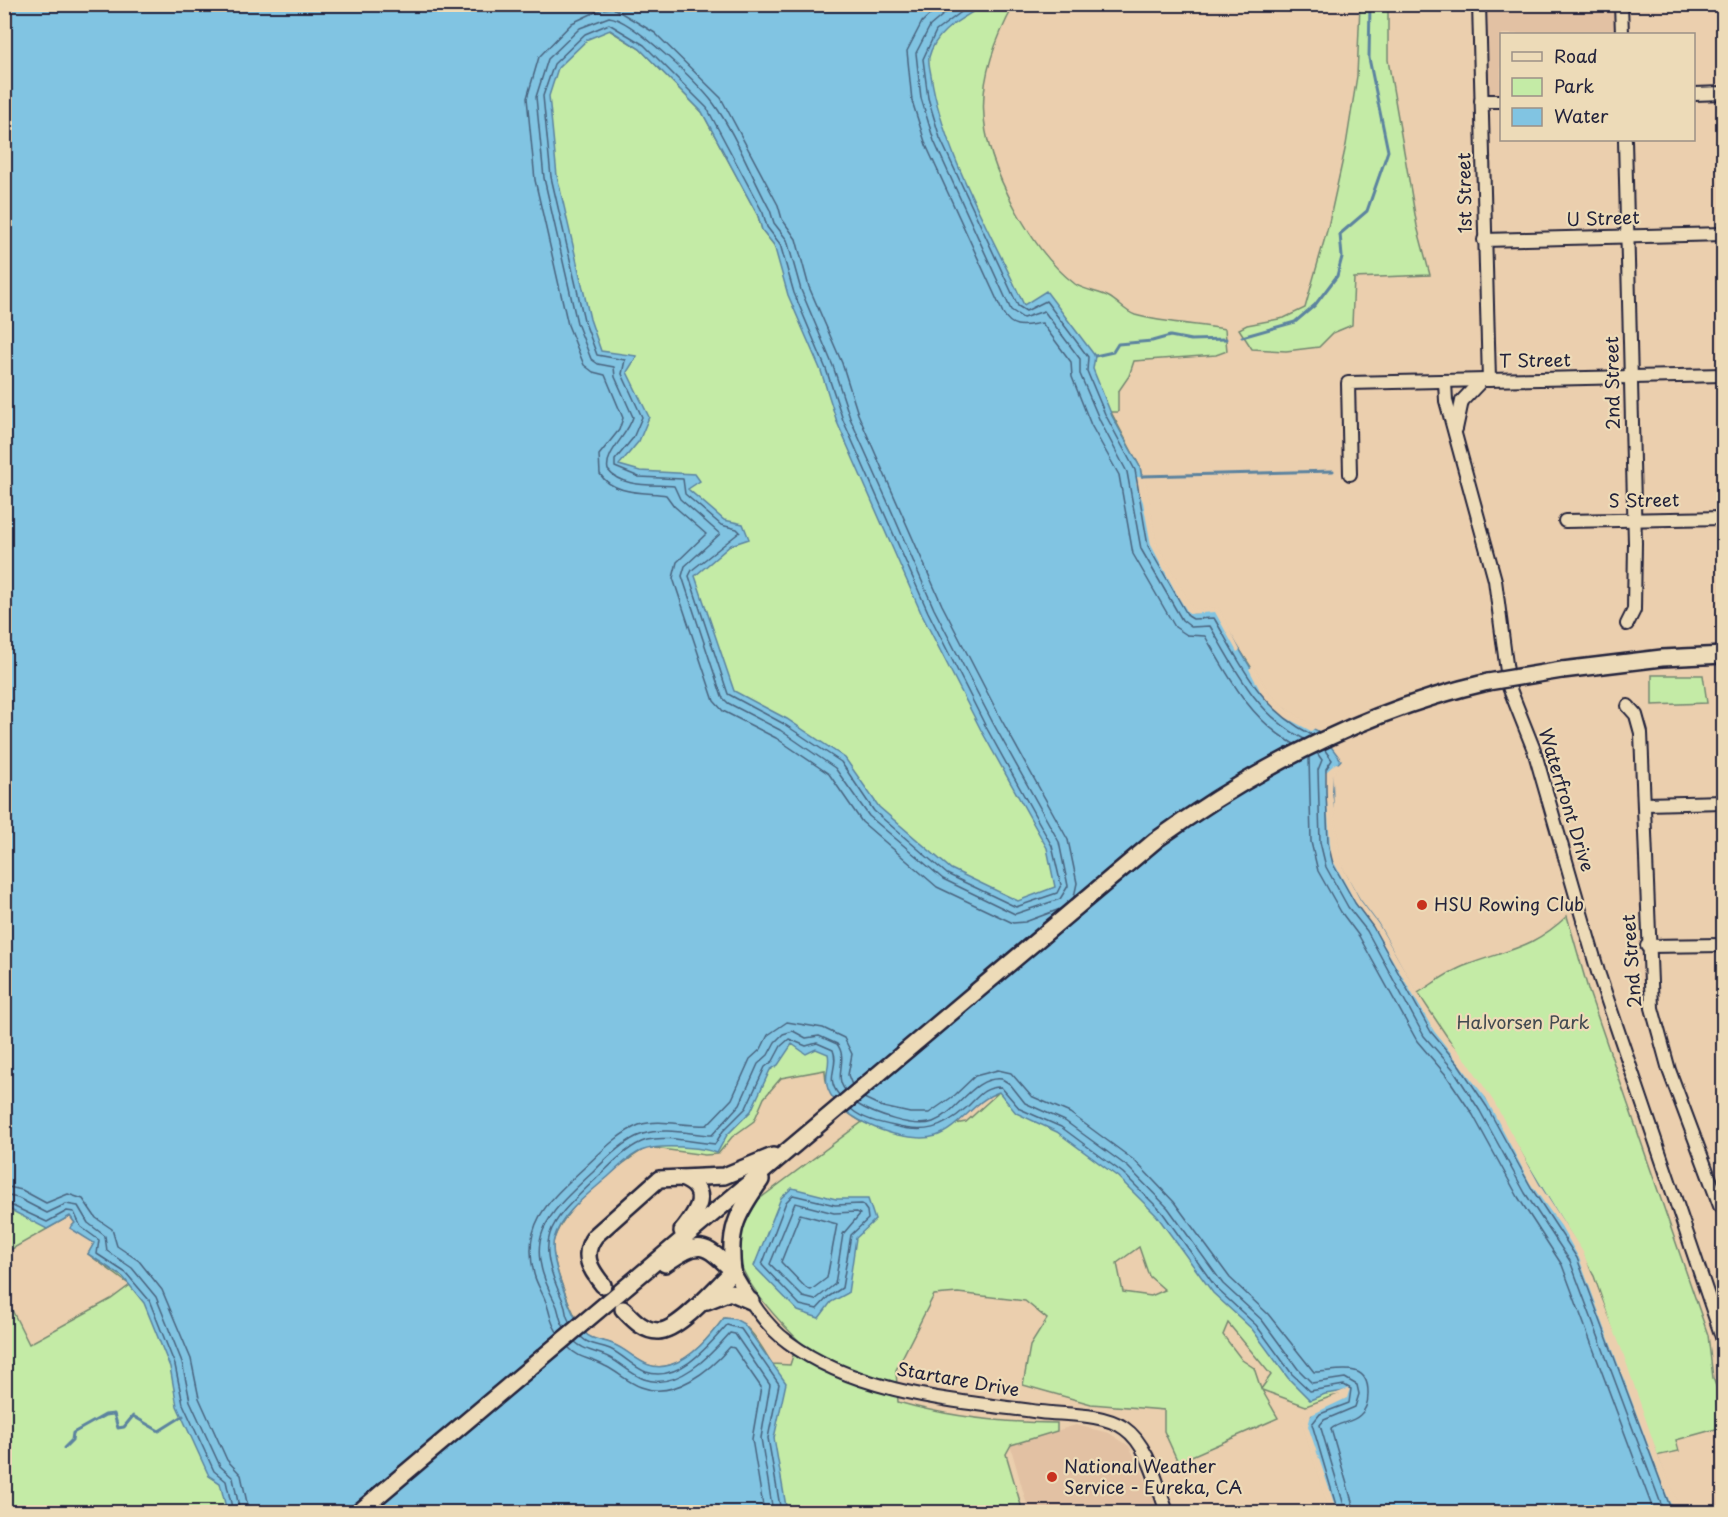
<svg xmlns="http://www.w3.org/2000/svg" width="1728" height="1517" font-family="'Playpen Sans',sans-serif">
<style>
.built{fill:#e2c1a3}
.green{fill:#c4eba6;stroke:#738670;stroke-width:1.5;fill-rule:evenodd}
.water{fill:#81c4e2;stroke:#5b839f;stroke-width:1.5;fill-rule:evenodd}
.pier{fill:#ebcfae}
.lines{fill:none;stroke-linecap:round;stroke-linejoin:round}
.shore{stroke:#48637e;stroke-width:1.5}
.stream{stroke:#5b839f;stroke-width:3}
.minor-casing{stroke:#22223b;stroke-width:16}
.major-casing{stroke:#22223b;stroke-width:20}
.minor{stroke:#eddbb8;stroke-width:12}
.major{stroke:#eddbb8;stroke-width:15}
.major-bridge-casing{stroke:#22223b;stroke-width:20;stroke-linecap:butt}
.major-bridge{stroke:#eddbb8;stroke-width:15}
.poi-dot{fill:#c8321e;stroke:#eddbb8;stroke-width:2}
.labels{text-anchor:middle;stroke-width:4.5;stroke-linejoin:round;paint-order:stroke}
.street-label{font-size:18px;fill:#22223b;stroke:#eddbb8}
.poi-label{font-size:18px;fill:#22223b;stroke:#eddbb8;text-anchor:start}
.park-label{font-size:18px;fill:#424a50;stroke:#eddbb8}
</style>
<rect width="100%" height="100%" fill="#ebcfae"/>
<filter id="ink" filterUnits="userSpaceOnUse"><feTurbulence type="fractalNoise" baseFrequency=".0167" numOctaves="2"/><feDisplacementMap in="SourceGraphic" scale="12" xChannelSelector="R" yChannelSelector="G"/><feConvolveMatrix kernelMatrix="1 2 1 2 8 2 1 2 1" color-interpolation-filters="sRGB"/></filter>
<g filter="url(#ink)">
<g class="built">
<polygon points="1485,5 1615,5 1616,34 1502,34 1501,95 1487,95"/>
<polygon points="1076,1425 1109,1433 1129,1446 1152,1492 1158,1512 1029,1512 1010,1445"/>
</g>
<g class="green">
<path d="M567,4L640,49L702,112L758,216L762,230L774,245L1073,871L1009,1056L1346,1391L1306,1406L1262,1390L1278,1418L1178,1462L1164,1431V1410L1091,1404L1023,1385L1030,1346L1047,1319L1025,1301L958,1293L934,1295L896,1370L898,1402C950,1417 1003,1423 1057,1423V1431L1011,1445L1006,1454L1023,1512H619L5,5ZM825,1070C824,1093 843,1112 862,1122L758,1200C750,1214 740,1231 738,1247C735,1275 779,1321 798,1340L790,1365L772,1364C760,1345 749,1319 724,1318C710,1336 692,1359 670,1365C644,1373 633,1352 612,1344C604,1340 594,1341 587,1335C574,1322 548,1257 554,1239C566,1204 617,1166 647,1147L705,1155L718,1154L732,1137L754,1121L764,1098L781,1078ZM998,1093L966,1122L954,1124L984,1097ZM1139,1247L1149,1276L1165,1290L1151,1296L1123,1292L1117,1263ZM1228,1323L1271,1375L1261,1389L1254,1368L1242,1360L1223,1335Z"/>
<path d="M850,5H1014C972,82 974,134 1016,210C1032,239 1049,264 1075,284C1085,291 1099,291 1109,297C1118,302 1126,312 1135,315C1164,323 1196,324 1225,329L1227,351L1216,355L1134,361L1129,376L1118,392V412H1111L1140,467L1142,478L1137,477L1136,484L1143,502L1151,545L1189,614L1215,612L1236,652L1240,650L1251,667L1249,669C1258,687 1266,703 1283,716C1295,725 1309,729 1318,741L1280,761L1173,604L1085,419L1084,412L1026,313L1014,308L883,81L862,17Z"/>
<polygon points="1360,5 1388,5 1388,60 1417,226 1430,275 1354,278 1352,325 1333,333 1319,347 1286,351 1252,349 1239,329 1247,325 1284,318 1305,308 1328,227 1346,145 1357,76"/>
<polygon points="1652,675 1703,675 1707,703 1652,705"/>
<path d="M1567,916L1588,989L1708,1335L1713,1378L1723,1404V1436L1718,1437L1716,1429L1676,1440L1679,1451L1656,1456L1594,1276L1492,1104L1418,993C1434,983 1449,971 1467,965C1509,949 1532,949 1567,916Z"/>
<polygon points="5,1120 97,1214 257,1512 5,1512 4,1294 29,1344 111,1299 130,1285 88,1254 95,1242 73,1225 75,1223 70,1216 5,1253"/>
</g>
<g class="water">
<path d="M4,5H984C963,19 936,29 929,57C928,62 930,69 931,75C942,150 992,235 1024,305L1046,291L1095,356L1093,369L1112,416L1140,467L1153,544L1193,613L1216,610L1267,695L1302,723L1320,732L1341,760L1332,770L1334,842L1338,861L1360,900L1378,924L1436,1029L1464,1061L1583,1255L1678,1512H1333L1305,1422L1316,1409L1345,1398L1346,1391L1325,1394L1310,1400L1288,1378L1252,1329L1213,1293L1157,1216L1118,1177L1057,1132L1016,1113L999,1092C974,1100 959,1129 936,1136C905,1145 839,1120 828,1089C823,1076 831,1066 828,1054L816,1049L806,1054L792,1044L778,1065L770,1070L751,1111L727,1135L717,1153C705,1148 695,1148 682,1147C644,1145 638,1149 610,1175C590,1193 561,1213 554,1239C548,1258 573,1318 584,1332C592,1341 602,1339 613,1344C633,1352 645,1373 670,1365C693,1358 710,1336 724,1318L735,1319L744,1324L786,1383L774,1438L787,1512H227L220,1483L209,1476L177,1406L170,1367L144,1303L123,1277L88,1254L94,1243L70,1228L75,1223L70,1216L47,1229L5,1207ZM610,30L640,49L702,112L758,216L762,230L774,245L788,295L821,371L837,422L922,615L981,730L1047,848L1055,887L1018,901L951,869L879,807L845,758L787,719L734,691L695,576L731,545L749,539L743,524L724,520L688,489L700,481L695,474L640,471L619,465L639,441L649,417L627,372L637,356L601,351L590,319L557,176L549,96L558,68L588,39Z"/>
<polygon points="792,1188 836,1199 868,1199 875,1220 856,1238 848,1293 831,1302 819,1318 798,1311 754,1266 781,1198"/>
</g>
<g class="pier">
<polygon points="1137,477 1145,478 1156,543 1192,608 1195,610 1218,608 1240,650 1237,652 1215,612 1189,614 1179,598 1151,545 1143,502 1136,484"/>
<polygon points="1253,666 1269,694 1286,709 1315,728 1311,731 1281,715 1265,700 1249,669"/>
<polygon points="1336,763 1340,764 1333,774 1332,792 1340,862 1360,900 1378,924 1438,1028 1468,1062 1494,1102 1539,1184 1583,1252 1623,1353 1659,1458 1681,1512 1674,1512 1664,1488 1579,1258 1561,1226 1530,1183 1486,1098 1434,1031 1377,933 1357,905 1331,857 1325,773"/>
<polygon points="1350,1388 1347,1398 1311,1415 1308,1426 1337,1512 1330,1512 1302,1421 1314,1406 1343,1394 1329,1396"/>
</g>
<g class="lines">
<g class="shore">
<path d="M941,4L922,22L907,51L912,101L926,145L1003,313C1013,331 1026,325 1042,323L1071,362L1072,377L1091,425L1119,475L1133,554L1175,627L1187,635L1205,636C1228,676 1251,721 1294,744"/>
<path d="M956,4L930,26L916,53L921,98L934,141L1011,310L1023,318L1044,311L1080,359V374L1100,421L1127,472L1141,549L1182,620L1191,627L1210,626C1235,669 1257,715 1304,739"/>
<path d="M972,4L936,31L923,59L928,98L940,138L1018,306L1026,311L1046,301L1088,357L1087,371L1105,414L1135,470L1148,546L1188,616L1193,619L1214,618C1242,666 1260,709 1312,735"/>
<path d="M609,17C632,19 699,84 714,104C735,133 752,177 770,210L774,223L787,240L801,290L833,366L850,418L889,505L934,609L993,723L1059,842L1068,886L1060,899L1015,914L943,879L869,816L835,768L780,730L728,703L722,697L682,576L685,566L720,534L680,499L674,486C654,484 621,488 608,470C604,453 628,435 633,417L615,377L614,367L598,364L591,359L577,323L544,178L536,97L548,59L580,28Z"/>
<polygon points="609,24 644,45 707,108 763,213 767,227 780,244 794,293 826,369 843,420 928,612 986,727 1052,846 1061,885 1057,893 1016,907 947,874 874,811 841,762 784,724 728,694 689,576 692,570 740,532 737,529 721,525 685,494 683,479 639,477 615,467 615,460 633,438 642,417 622,374 625,360 597,355 584,320 551,177 543,96 554,64 585,34"/>
<polyline points="1324,749 1332,760 1326,769 1326,791 1328,843 1333,864 1355,903 1373,927 1431,1032 1459,1065 1487,1107 1532,1189 1577,1258 1672,1512"/>
<polyline points="1317,753 1322,760 1318,770 1320,842 1326,867 1348,907 1367,931 1424,1036 1453,1069 1480,1111 1525,1193 1570,1261 1664,1512"/>
<polyline points="1309,757 1311,842 1318,871 1341,912 1359,936 1417,1041 1446,1075 1473,1115 1518,1197 1562,1265 1654,1512"/>
<path d="M1060,909L1025,922L1013,923L937,887L862,822L829,774L776,738L723,711L714,701L673,578L677,562L706,534L674,506L666,495C645,492 613,495 600,474L599,455L619,430L623,418L605,375L593,372L584,365L568,325L535,180L527,98L539,57L572,23L602,9L613,8L655,33L721,98L778,205L782,219L796,239L809,287L842,363L858,414L942,605L1001,719L1068,840L1077,883L1074,897"/>
<path d="M864,1098L883,1107L910,1113H929L955,1095L975,1076L998,1070L1011,1073L1031,1096L1070,1113L1135,1161L1174,1202L1230,1278L1268,1314L1314,1372C1333,1373 1369,1358 1368,1394C1368,1402 1366,1410 1360,1415C1352,1423 1339,1422 1331,1429L1355,1512"/>
<path d="M857,1104C873,1114 914,1129 933,1122C959,1112 972,1076 1002,1079L1010,1084L1025,1103L1065,1121L1128,1167L1168,1208L1223,1284L1262,1320L1298,1369L1312,1383L1345,1378L1357,1385L1359,1394L1355,1407L1324,1420L1320,1425L1346,1512"/>
<path d="M851,1109C862,1119 880,1123 894,1126C925,1134 942,1129 966,1108C978,1097 983,1087 1001,1087L1020,1109L1061,1127L1123,1173L1162,1212L1217,1289L1256,1325L1292,1374L1310,1391L1344,1385L1351,1389L1349,1403L1320,1414L1312,1424L1338,1512"/>
<polyline points="4,1186 22,1190 46,1203 68,1194 83,1199 96,1218 112,1229 117,1246 139,1261 162,1290 191,1359 199,1398 227,1460 241,1475 249,1512"/>
<polyline points="4,1195 18,1198 47,1213 66,1204 78,1206 88,1223 105,1236 107,1251 132,1268 156,1297 182,1362 190,1401 220,1466 233,1478 240,1512"/>
<polygon points="793,1195 835,1205 862,1204 867,1211 868,1219 851,1235 842,1288 828,1297 817,1309 800,1305 762,1265 786,1202"/>
<polyline points="4,1202 47,1222 67,1211 74,1212 81,1227 99,1240 97,1254 126,1273 149,1300 175,1365 183,1404 214,1471 226,1481 233,1512"/>
<polygon points="795,1203 834,1213 857,1212 860,1214 843,1234 835,1284 815,1300 803,1297 770,1264"/>
<polygon points="800,1214 837,1224 827,1278 811,1290 806,1288 781,1262"/>
<path d="M570,1322C564,1315 567,1309 563,1301C532,1234 550,1223 599,1176C612,1164 629,1145 647,1140C668,1135 694,1143 715,1144L723,1131L746,1108L765,1067L773,1061L781,1046L789,1039L806,1046L817,1043L833,1050C840,1067 824,1077 839,1095"/>
<path d="M564,1327C558,1318 560,1311 555,1302C521,1238 546,1216 592,1173C606,1159 624,1140 643,1134C664,1127 691,1134 712,1135L740,1104L758,1064L768,1055L775,1042L783,1034L793,1031L806,1038L819,1036L837,1044C849,1060 833,1075 845,1090"/>
<path d="M558,1333C551,1324 551,1318 548,1308C545,1296 537,1286 534,1274C521,1222 550,1200 585,1167C601,1152 619,1133 639,1125C661,1118 685,1127 707,1125L732,1099L750,1059L761,1049L768,1035L787,1022L823,1028L844,1038L852,1054L848,1075L852,1085"/>
<path d="M581,1337C590,1346 599,1344 610,1349C623,1355 633,1367 646,1372C679,1383 709,1345 727,1325L741,1329L779,1384L768,1438L781,1512"/>
<path d="M575,1342C586,1352 596,1351 608,1357C621,1363 630,1374 644,1379C677,1391 711,1355 730,1333L735,1334L770,1385L761,1438L773,1512"/>
<path d="M568,1347C580,1360 592,1358 605,1366C618,1372 627,1382 641,1387C674,1400 710,1370 730,1347L734,1348L761,1387L752,1439L764,1512"/>
</g>
<g class="stream">
<polyline points="1242,337 1295,322 1315,305 1337,276 1342,257 1340,234 1367,211 1388,151 1369,58 1370,4"/>
<polyline points="1095,356 1113,352 1118,344 1152,341 1170,336 1191,340 1226,339"/>
<polyline points="1142,476 1333,471"/>
<polyline points="64,1448 72,1440 73,1433 105,1415 114,1414 118,1428 124,1427 133,1416 159,1431 183,1416"/>
</g>
<defs>
<g id="minor">
<polyline points="1479,4 1489,380"/>
<polyline points="1621,4 1622,34"/>
<polyline points="1694,94 1724,93"/>
<polyline points="1481,101 1502,101"/>
<polyline points="1625,140 1635,543 1634,610 1627,624"/>
<polyline points="1484,240 1724,234"/>
<polyline points="1445,382 1446,401 1495,580 1509,687 1534,750 1598,972 1724,1343"/>
<polyline points="1456,429 1462,401 1481,381"/>
<polyline points="1350,474 1348,383 1724,375"/>
<polyline points="1565,521 1724,518"/>
<polyline points="1628,706 1636,715 1641,733 1652,1008 1669,1070 1720,1206"/>
<polyline points="1645,804 1724,802"/>
<polyline points="1647,946 1724,945"/>
<path d="M733,1271C748,1297 763,1324 788,1342C857,1394 957,1401 1040,1412C1065,1415 1103,1413 1124,1428C1149,1445 1157,1486 1167,1512"/>
</g>
<g id="major">
<polyline points="1562,670 1662,658 1724,655"/>
<path d="M681,1178C713,1190 697,1212 682,1231"/>
<path d="M665,1264C700,1240 703,1242 733,1271"/>
<path d="M733,1271C728,1229 737,1214 761,1180"/>
<path d="M603,1285C590,1269 581,1255 595,1236L659,1179L724,1176L773,1156"/>
<polyline points="707,1301 730,1292 751,1301"/>
<path d="M623,1309C633,1319 643,1331 658,1331C678,1332 718,1285 733,1271"/>
<path d="M359,1512L1156,840C1257,767 1366,710 1488,682"/>
</g>
</defs>
<use href="#minor" class="minor-casing"/>
<use href="#major" class="major-casing"/>
<use href="#minor" class="minor"/>
<use href="#major" class="major"/>
<defs>
<polyline id="major-bridge" points="1488,682 1562,670"/>
</defs>
<use href="#major-bridge" class="major-bridge-casing"/>
<use href="#major-bridge" class="major-bridge"/>
</g>
</g>
<g class="poi-dot">
<circle cx="1422" cy="905" r="6"/>
<circle cx="1052" cy="1477" r="6"/>
</g>
<g class="labels">
<g class="street-label">
<text transform="translate(1465 193) rotate(-91)" y="6">1st Street</text>
<text transform="translate(1603 219) rotate(-2)" y="6">U Street</text>
<text transform="translate(1535 361) rotate(-1)" y="6">T Street</text>
<text transform="translate(1613 383) rotate(-91)" y="6">2nd Street</text>
<text transform="translate(1644 501) rotate(-1)" y="6">S Street</text>
<text transform="translate(1566 800) rotate(73)" y="6">Waterfront Drive</text>
<text transform="translate(1632 961) rotate(-94)" y="6">2nd Street</text>
<text transform="translate(958 1380) rotate(10)" y="6">Startare Drive</text>
</g>
<g class="poi-label">
<text x="1434" y="911">HSU Rowing Club</text>
<text x="1064" y="1473">National Weather<tspan x="1064" dy="21">Service - Eureka, CA</tspan></text>
</g>
<g class="park-label">
<text x="1523" y="1029">Halvorsen Park</text>
</g>
</g>
<rect width="1728" height="1517" fill="none" stroke="#eddbb8" stroke-width="24"/>
<rect x="12" y="12" width="1704" height="1493" fill="none" stroke="#22223b" stroke-width="2" filter="url(#ink)"/>
<rect x="1500" y="33" width="195" height="108" fill="#eddbb8" stroke="#9c9186" stroke-width="1.5"/>
<rect x="1512" y="52" width="30" height="9" fill="#eddbb8" stroke="#9c9186" stroke-width="1.5"/>
<text x="1554" y="63" font-size="18" fill="#22223b">Road</text>
<rect x="1512" y="78" width="30" height="18" fill="#c4eba6" stroke="#9c9186" stroke-width="1.5"/>
<text x="1554" y="93" font-size="18" fill="#22223b">Park</text>
<rect x="1512" y="108" width="30" height="18" fill="#81c4e2" stroke="#9c9186" stroke-width="1.5"/>
<text x="1554" y="123" font-size="18" fill="#22223b">Water</text>
</svg>
